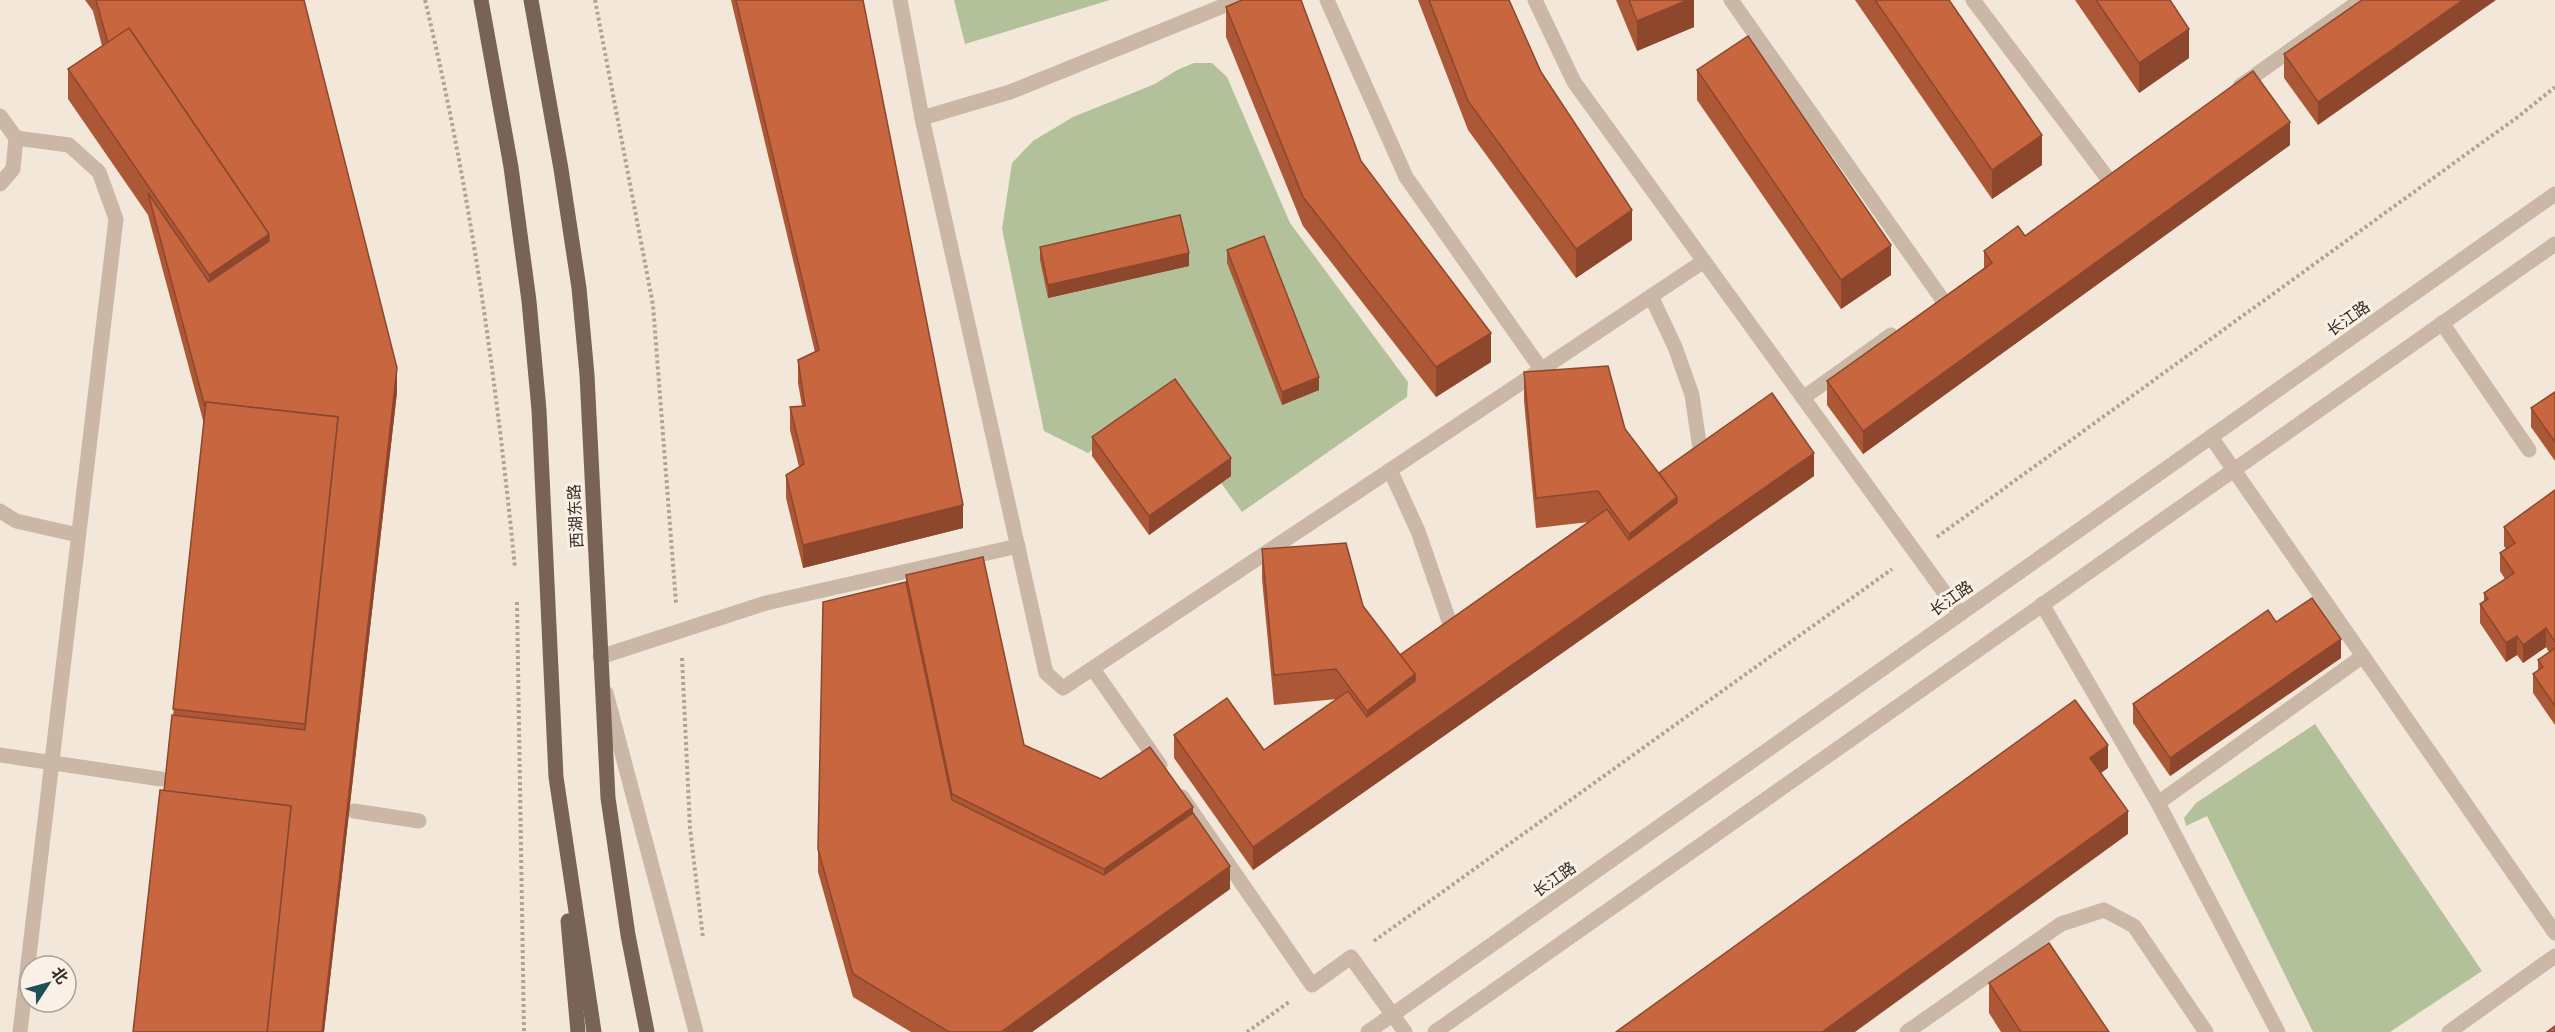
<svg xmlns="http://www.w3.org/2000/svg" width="2555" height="1032" font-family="'Titillium Web','Noto Sans SC',sans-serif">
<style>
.green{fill:#b2c199}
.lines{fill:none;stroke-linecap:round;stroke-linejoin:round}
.path{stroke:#b6a18f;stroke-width:4;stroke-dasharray:3 3;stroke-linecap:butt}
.minor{stroke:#cab7a5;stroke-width:15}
.major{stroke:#786357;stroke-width:15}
.wall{fill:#ac5837}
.shaded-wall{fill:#8c472d}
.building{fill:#c86640;stroke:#8c472d;stroke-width:1.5}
.labels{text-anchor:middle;stroke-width:6;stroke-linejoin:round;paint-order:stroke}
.street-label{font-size:16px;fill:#352c26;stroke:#f9f1e5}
</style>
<rect width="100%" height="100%" fill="#f2e7d9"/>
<g class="green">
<polygon points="954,0 1110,0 965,44"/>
<polygon points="1194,63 1212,63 1227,77 1290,223 1408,382 1407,397 1242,512 1162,401 1088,453 1044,431 1002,229 1012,163 1033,141 1073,117 1155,84 1177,70"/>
<polygon points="2315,724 2482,971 2390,1032 2313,1032 2207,816 2186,826 2184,818 2196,803"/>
</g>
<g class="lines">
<g class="path">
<path d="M425,0C470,187 496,377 515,568"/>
<polyline points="595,0 653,305 676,603"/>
<polyline points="1937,537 2519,116 2555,87"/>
<polyline points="517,602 524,1032"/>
<polyline points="682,658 690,828 703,938"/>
<polyline points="1374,941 1892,569"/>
<polyline points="1247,1032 1289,1002"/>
</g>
<g class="minor">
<polyline points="900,0 922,118 1046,673 1063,688 1704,261"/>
<polyline points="1327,0 1406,177 1541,369"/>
<polyline points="1535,0 1574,82 1960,614"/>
<polyline points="1731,0 1942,299"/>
<polyline points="1973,0 2109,180"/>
<polyline points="2240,86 2361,0"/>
<polyline points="0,116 16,138 13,169 0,184"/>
<polyline points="922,118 1010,92 1238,0"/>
<polyline points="16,138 69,145 99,172 116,219 20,1032"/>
<polyline points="1651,296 1675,347 1692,395 1700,449"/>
<polyline points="2442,323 2529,450"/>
<polyline points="1803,398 1891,335"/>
<polyline points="2211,437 2555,933"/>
<polyline points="1390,470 1418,531 1449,621"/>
<polyline points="0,511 16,521 78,535"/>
<polyline points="2042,604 2158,803"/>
<polyline points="600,657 766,603 1018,546"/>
<polyline points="1093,669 1160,765"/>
<polyline points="606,693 696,1032"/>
<polyline points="0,755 161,779"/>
<polyline points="1182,797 1312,985 1351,957 1405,1032"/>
<polyline points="354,811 419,821"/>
<polyline points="1368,1032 2555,194"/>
<polyline points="1435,1032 2555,244"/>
<polyline points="1907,1032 2061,924 2104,910 2134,926 2206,1032"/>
<polyline points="2278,1032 2158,803 2363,656"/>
<polyline points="2449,1032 2555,956"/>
</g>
<g class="major">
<polyline points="481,0 511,167 529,301 539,410 556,777 594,1032"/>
<polyline points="531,0 561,169 579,288 587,375 608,798 628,935 647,1032"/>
<polyline points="568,921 578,1032"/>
</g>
</g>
<g class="wall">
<polygon points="85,0 304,0 397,392 324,1032 133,1032 173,716 204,424 148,215 68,99 68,69 102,46 93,11"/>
<polygon points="731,0 863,0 963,528 803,568 786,498 786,475 799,467 790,430 790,407 802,406 798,383 798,360 815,352"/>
<polygon points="1418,0 1509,0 1541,72 1632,240 1576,278 1468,130"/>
<polygon points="1616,0 1694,0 1694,27 1637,51"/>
<polygon points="1855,0 1949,0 2042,165 1992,199"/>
<polygon points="2075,0 2170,0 2189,58 2139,93"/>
<polygon points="2362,0 2318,125 2284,78 2284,54"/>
<polygon points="1226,7 1361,161 1491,362 1436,397 1303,226 1226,37"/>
<polygon points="1697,70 1891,275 1841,309 1697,100"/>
<polygon points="2290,145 1863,454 1827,405 1827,381 1984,268 1984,251 2025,236"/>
<polygon points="1040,247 1189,266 1048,298 1040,260"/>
<polygon points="1227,250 1319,390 1282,405 1227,263"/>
<polygon points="1524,372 1625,429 1659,473 1814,476 1253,870 1174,758 1174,735 1264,750 1337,699 1274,705 1262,579 1262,549 1363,606 1400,655 1589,522 1536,528 1524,401"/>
<polygon points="2555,392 2555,461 2531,427 2531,408"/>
<polygon points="1092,437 1231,476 1149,535 1092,456"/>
<polygon points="2555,490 2555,725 2533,693 2533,674 2538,671 2538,660 2549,652 2546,647 2523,663 2517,655 2506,662 2480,623 2480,604 2484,601 2484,593 2505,579 2500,571 2500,553 2506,549 2504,546 2504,527"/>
<polygon points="906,575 1024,745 1101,779 1193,813 1230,889 1032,1032 911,1032 853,997 818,872 818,849 906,582"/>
<polygon points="2276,622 2341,658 2170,776 2133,723 2133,704"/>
<polygon points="1989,983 2109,1032 2001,1032 1989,1013"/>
</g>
<g class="shaded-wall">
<polygon points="1688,0 1694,0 1694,27 1637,51 1637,21"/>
<polygon points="2463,0 2496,0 2318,125 2318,102"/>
<polygon points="2189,29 2189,58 2139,93 2139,63"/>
<polygon points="2290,122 2290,145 1863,454 1863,431"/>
<polygon points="2042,135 2042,165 1992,199 1992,170"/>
<polygon points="1632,210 1632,240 1576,278 1576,249"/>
<polygon points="269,234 269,264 209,305 209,275"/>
<polygon points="1891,245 1891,275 1841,309 1841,280"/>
<polygon points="1189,253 1189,266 1048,298 1048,285"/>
<polygon points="1491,333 1491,362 1436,397 1436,367"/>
<polygon points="397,368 397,392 324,1032 322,1032"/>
<polygon points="1319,377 1319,390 1282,405 1282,392"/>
<polygon points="1814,453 1814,476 1253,870 1253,847"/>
<polygon points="1231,458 1231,476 1149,535 1149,516"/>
<polygon points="1677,497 1677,526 1629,564 1629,534"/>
<polygon points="963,505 963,528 803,568 803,545"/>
<polygon points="2546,628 2546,647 2523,663 2523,645"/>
<polygon points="2517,636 2517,655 2506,662 2506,643"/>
<polygon points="2341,639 2341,658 2170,776 2170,758"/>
<polygon points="1415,674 1415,704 1367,741 1367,711"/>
<polygon points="2108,745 2108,768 2090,781 2090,758"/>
<polygon points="1193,807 1193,836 1104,899 1104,869"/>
<polygon points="2128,811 2128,834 1855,1032 1822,1032"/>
<polygon points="1230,866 1230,889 1032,1032 1001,1032"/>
</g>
<g class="building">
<polygon points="96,0 304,0 397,368 322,1032 267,1032 291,806 164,791 172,715 305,730 338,417 206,402 205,407 148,193 209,282 269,241 269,234 129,28 108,43"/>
<polygon points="736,0 863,0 963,505 803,545 786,475 804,464 790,407 805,406 798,360 819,350"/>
<polygon points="1242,0 1301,0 1361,161 1491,333 1436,367 1303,197 1226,7"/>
<polygon points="1429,0 1509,0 1541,72 1632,210 1576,249 1468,101"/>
<polygon points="1629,0 1688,0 1637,21"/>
<polygon points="1875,0 1949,0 2042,135 1992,170"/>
<polygon points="2096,0 2170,0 2189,29 2139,63"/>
<polygon points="2362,0 2463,0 2318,102 2284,54"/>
<polygon points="129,28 269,234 209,275 68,69"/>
<polygon points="1748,36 1891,245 1841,280 1697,70"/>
<polygon points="2253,71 2290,122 1863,431 1827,381 1992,263 1984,251 2018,226 2025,236"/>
<polygon points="1180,215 1189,253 1048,285 1040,247"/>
<polygon points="1264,236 1319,377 1282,392 1227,250"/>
<polygon points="1608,366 1625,429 1677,497 1629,534 1598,491 1536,498 1524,372"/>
<polygon points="1175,379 1231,458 1149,516 1092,437"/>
<polygon points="2555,392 2555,442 2531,408"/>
<polygon points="1772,393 1814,453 1253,847 1174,735 1227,698 1264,750 1348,691 1367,717 1415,681 1415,674 1400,655 1607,509 1629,540 1677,503 1677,497 1659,473"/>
<polygon points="206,402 338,417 305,724 173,709"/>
<polygon points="2555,490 2555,642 2546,628 2523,645 2517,636 2506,643 2480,604 2488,599 2484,593 2514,573 2500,553 2515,543 2504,527"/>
<polygon points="1346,543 1363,606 1415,674 1367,711 1336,669 1274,675 1262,549"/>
<polygon points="983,557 1024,745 1101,779 1150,747 1193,807 1104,869 952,794 906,575"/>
<polygon points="906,582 952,800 1104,875 1193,813 1230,866 1001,1032 949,1032 853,974 818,849 823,602"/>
<polygon points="2312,598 2341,639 2170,758 2133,704 2268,610 2276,622"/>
<polygon points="2555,648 2555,706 2533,674 2543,667 2538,660"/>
<polygon points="2075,700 2108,745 2090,758 2128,811 1822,1032 1616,1032"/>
<polygon points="160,790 291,806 267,1032 133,1032"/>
<polygon points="2049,943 2109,1032 2021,1032 1989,983"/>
<polygon points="2555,1026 2555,1032 2547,1032"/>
</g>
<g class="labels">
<g class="street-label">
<text transform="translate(2348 318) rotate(-35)" y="6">长江路</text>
<text transform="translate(575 516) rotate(-93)" y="6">西湖东路</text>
<text transform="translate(1951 598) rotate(-35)" y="6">长江路</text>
<text transform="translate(1554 879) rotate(-35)" y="6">长江路</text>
</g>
</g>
<g transform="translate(48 984) rotate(54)"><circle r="28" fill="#f9f1e5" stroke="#aba299" stroke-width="1.5"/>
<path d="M0-4.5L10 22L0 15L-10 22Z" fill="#1b5157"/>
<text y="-9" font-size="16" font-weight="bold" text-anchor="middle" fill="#352c26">北</text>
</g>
</svg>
